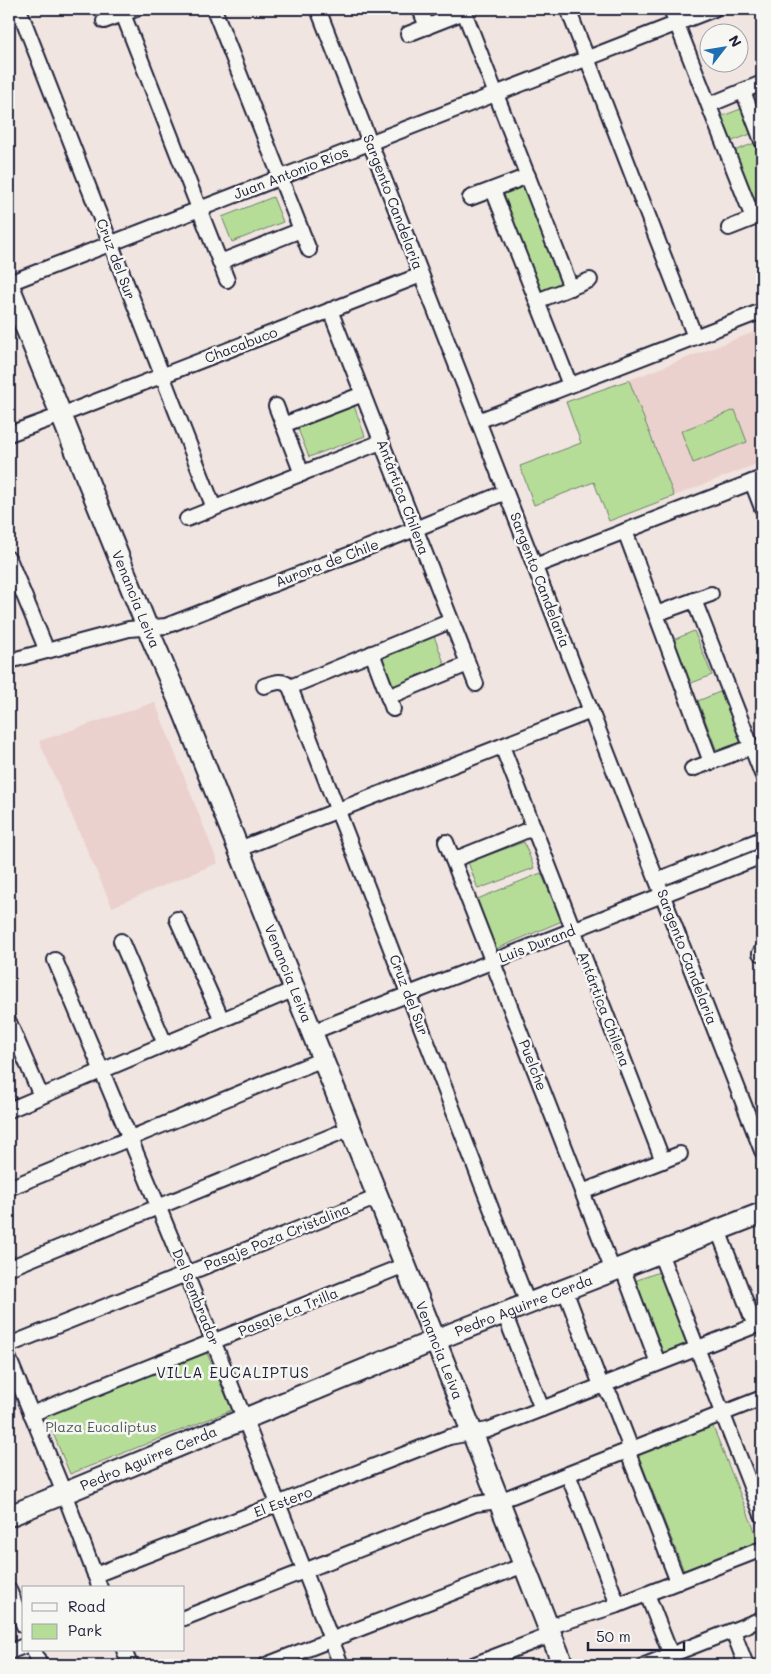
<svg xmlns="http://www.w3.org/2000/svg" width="771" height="1674" font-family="Mali,sans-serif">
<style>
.built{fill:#ebd1cd}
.green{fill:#b6dd98;stroke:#6c806a}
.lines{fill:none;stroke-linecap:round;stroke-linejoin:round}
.street-casing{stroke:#22223b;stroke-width:18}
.secondary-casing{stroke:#22223b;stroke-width:24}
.street{stroke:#f6f6f2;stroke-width:14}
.secondary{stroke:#f6f6f2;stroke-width:20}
.labels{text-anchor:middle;stroke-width:5;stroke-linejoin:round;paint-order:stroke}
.street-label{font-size:14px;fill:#22223b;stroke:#f6f6f2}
.park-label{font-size:14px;fill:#4e5a57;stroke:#f6f6f2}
.neighbourhood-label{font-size:15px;letter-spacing:1px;fill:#22223b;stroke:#f6f6f2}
</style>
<rect width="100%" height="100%" fill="#f1e5e1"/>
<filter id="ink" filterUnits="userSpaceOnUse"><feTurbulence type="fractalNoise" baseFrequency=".02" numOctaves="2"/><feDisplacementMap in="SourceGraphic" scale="10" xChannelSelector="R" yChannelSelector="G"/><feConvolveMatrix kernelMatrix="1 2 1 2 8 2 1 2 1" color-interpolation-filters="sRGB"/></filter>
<g filter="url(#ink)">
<g class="built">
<polygon points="762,329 762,462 674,496 629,380"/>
<polygon points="155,702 218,863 112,907 39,741"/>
</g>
<g class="green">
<polygon points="746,107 756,132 730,142 720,117"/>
<polygon points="755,143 762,160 762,204 756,206 734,151"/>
<polygon points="522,183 527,186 564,283 540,294 500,196 502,189"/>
<polygon points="273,197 283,222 232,242 222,217"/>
<polygon points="629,380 674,496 609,521 594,482 534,505 520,466 581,443 566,402"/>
<polygon points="353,403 365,436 309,457 296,424"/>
<polygon points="735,410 747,442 693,463 681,431"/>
<polygon points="694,631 712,675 689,684 671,641"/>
<polygon points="434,636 446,668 391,688 379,657"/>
<polygon points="722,691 742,745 718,754 698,701"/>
<polygon points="524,842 534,868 478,889 468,862"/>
<polygon points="541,873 562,921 496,949 475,900"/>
<polygon points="659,1272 688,1348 660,1358 632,1282"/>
<polygon points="206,1351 232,1410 70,1474 45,1414"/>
<polygon points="711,1422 759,1541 684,1571 637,1452"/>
</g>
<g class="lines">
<defs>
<g id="street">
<polyline points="19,9 214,508"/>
<polyline points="214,9 309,250"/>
<polyline points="318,9 762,1151"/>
<polyline points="420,9 427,27"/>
<polyline points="463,9 571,288"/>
<polyline points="568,9 695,337"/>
<polyline points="671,9 753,218"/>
<polyline points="123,14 227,280"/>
<polyline points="104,21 136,9"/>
<polyline points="408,34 464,12"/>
<polyline points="743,91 762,141"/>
<polyline points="709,105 762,83"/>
<polyline points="493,190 570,385"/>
<polyline points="470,198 528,176"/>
<polyline points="729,228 762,215"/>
<polyline points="220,262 301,230"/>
<polyline points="9,283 714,9"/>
<polyline points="537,301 590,280"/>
<polyline points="330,310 476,684"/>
<polyline points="276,406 302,474"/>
<polyline points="478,421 762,311"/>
<polyline points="283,425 363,394"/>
<polyline points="9,434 61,415 421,275"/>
<polyline points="752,482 762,508"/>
<polyline points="187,519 381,442"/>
<polyline points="625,531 711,762"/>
<polyline points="9,559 47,651"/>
<polyline points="535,566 762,478"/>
<polyline points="694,600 762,774"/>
<polyline points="656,614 711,594"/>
<polyline points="372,653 393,709"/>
<polyline points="9,661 129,629 166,626 415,529 506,492"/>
<path d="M264,686C273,683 283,678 290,687"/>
<polyline points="290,687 528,1304"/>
<polyline points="290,687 451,621"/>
<polyline points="388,697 468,664"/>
<polyline points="502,746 663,1161"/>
<polyline points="692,769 752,747"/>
<polyline points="446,842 613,1271"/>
<polyline points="239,849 591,711"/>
<polyline points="453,860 533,828"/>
<polyline points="657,880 762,839"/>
<polyline points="177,919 222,1020"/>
<polyline points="121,941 165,1044"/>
<polyline points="760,953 762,952"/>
<path d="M55,960C154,1193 250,1428 341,1665"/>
<polyline points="9,1022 41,1096"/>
<polyline points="312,1032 762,856"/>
<polyline points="9,1110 295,989"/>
<polyline points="9,1188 323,1059"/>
<polyline points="582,1192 680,1154"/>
<polyline points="718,1230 755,1326"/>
<polyline points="660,1253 762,1515"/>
<polyline points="622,1267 658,1363"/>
<polyline points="9,1268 351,1128"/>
<polyline points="565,1290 599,1380 611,1397 628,1441 630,1458 678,1582"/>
<polyline points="504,1313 542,1409"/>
<polyline points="9,1345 378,1197"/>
<polyline points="9,1359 64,1493 100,1588"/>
<polyline points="31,1414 405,1265"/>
<polyline points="568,1474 618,1605"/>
<polyline points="95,1575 449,1437 488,1430 762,1323"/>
<polyline points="9,1590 24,1626"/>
<polyline points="647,1594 675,1665"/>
<polyline points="184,1618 475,1504 498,1501 512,1496 762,1398"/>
<polyline points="548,1627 618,1605 762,1549"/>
<polyline points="733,1631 746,1665"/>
<polyline points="34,1650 40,1665"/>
<polyline points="124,1650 130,1665"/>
<polyline points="9,1652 24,1646"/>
<polyline points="266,1665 524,1565"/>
<polyline points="473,1665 551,1635"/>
<polyline points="645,1665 762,1619"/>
</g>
<g id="secondary">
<path id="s1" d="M9,286L147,627L184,713L472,1432L563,1665"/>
<path id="s2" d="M9,1516L453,1333L762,1213"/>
</g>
</defs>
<use href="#street" class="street-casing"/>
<use href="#secondary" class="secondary-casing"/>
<use href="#street" class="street"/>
<use href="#secondary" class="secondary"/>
</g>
</g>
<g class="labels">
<g class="street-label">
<text transform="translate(291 173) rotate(-21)" y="5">Juan Antonio Ríos</text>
<text transform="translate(393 202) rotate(69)" y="5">Sargento Candelaria</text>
<text transform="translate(116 259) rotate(69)" y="5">Cruz del Sur</text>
<text transform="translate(241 345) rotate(-21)" y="5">Chacabuco</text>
<text transform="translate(403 497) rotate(69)" y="5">Antártica Chilena</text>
<text transform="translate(327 563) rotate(-21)" y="5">Aurora de Chile</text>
<text transform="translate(540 580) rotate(69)" y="5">Sargento Candelaria</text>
<text dy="5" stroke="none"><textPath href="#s1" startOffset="338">Venancia Leiva</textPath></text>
<text transform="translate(537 944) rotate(-21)" y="5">Luis Durand</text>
<text transform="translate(687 957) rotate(69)" y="5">Sargento Candelaria</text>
<text dy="5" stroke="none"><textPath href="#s1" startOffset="742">Venancia Leiva</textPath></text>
<text transform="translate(409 995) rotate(69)" y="5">Cruz del Sur</text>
<text transform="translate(604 1009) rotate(69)" y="5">Antártica Chilena</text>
<text transform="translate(533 1065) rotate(69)" y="5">Puelche</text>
<text transform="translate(277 1237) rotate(-22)" y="5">Pasaje Poza Cristalina</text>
<text transform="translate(196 1297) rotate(68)" y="5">Del Sembrador</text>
<text dy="5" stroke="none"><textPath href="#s2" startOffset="556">Pedro Aguirre Cerda</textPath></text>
<text transform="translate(288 1312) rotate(-22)" y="5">Pasaje La Trilla</text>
<text dy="5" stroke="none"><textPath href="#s1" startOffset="1148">Venancia Leiva</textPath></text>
<text dy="5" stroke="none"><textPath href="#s2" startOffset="151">Pedro Aguirre Cerda</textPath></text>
<text transform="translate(283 1502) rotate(-21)" y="5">El Estero</text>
</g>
<g class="park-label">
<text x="101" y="1432">Plaza Eucaliptus</text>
</g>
<g class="neighbourhood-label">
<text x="233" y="1378">VILLA EUCALIPTUS</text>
</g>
</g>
<rect width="771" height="1674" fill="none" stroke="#f6f6f2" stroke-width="30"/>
<rect x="15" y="15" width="741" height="1644" fill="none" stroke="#22223b" stroke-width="2" filter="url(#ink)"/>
<rect x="22" y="1586" width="162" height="65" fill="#f6f6f2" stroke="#a1a1a9"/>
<rect x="32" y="1603" width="25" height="8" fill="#f6f6f2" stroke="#a1a1a9"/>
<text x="68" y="1612" font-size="15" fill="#22223b">Road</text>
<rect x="32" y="1624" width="25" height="15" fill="#b6dd98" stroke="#a1a1a9"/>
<text x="68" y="1636" font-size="15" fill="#22223b">Park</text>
<g transform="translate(724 48) rotate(59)"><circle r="24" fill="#f6f6f2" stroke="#a1a1a9"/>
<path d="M0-4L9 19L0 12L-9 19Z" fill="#1f6fb2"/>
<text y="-8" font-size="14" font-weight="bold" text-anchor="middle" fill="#22223b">N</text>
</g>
<path d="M588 1642v8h96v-8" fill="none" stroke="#22223b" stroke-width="2.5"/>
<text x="596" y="1642" font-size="15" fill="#22223b" stroke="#f6f6f2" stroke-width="4" paint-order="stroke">50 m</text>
</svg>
